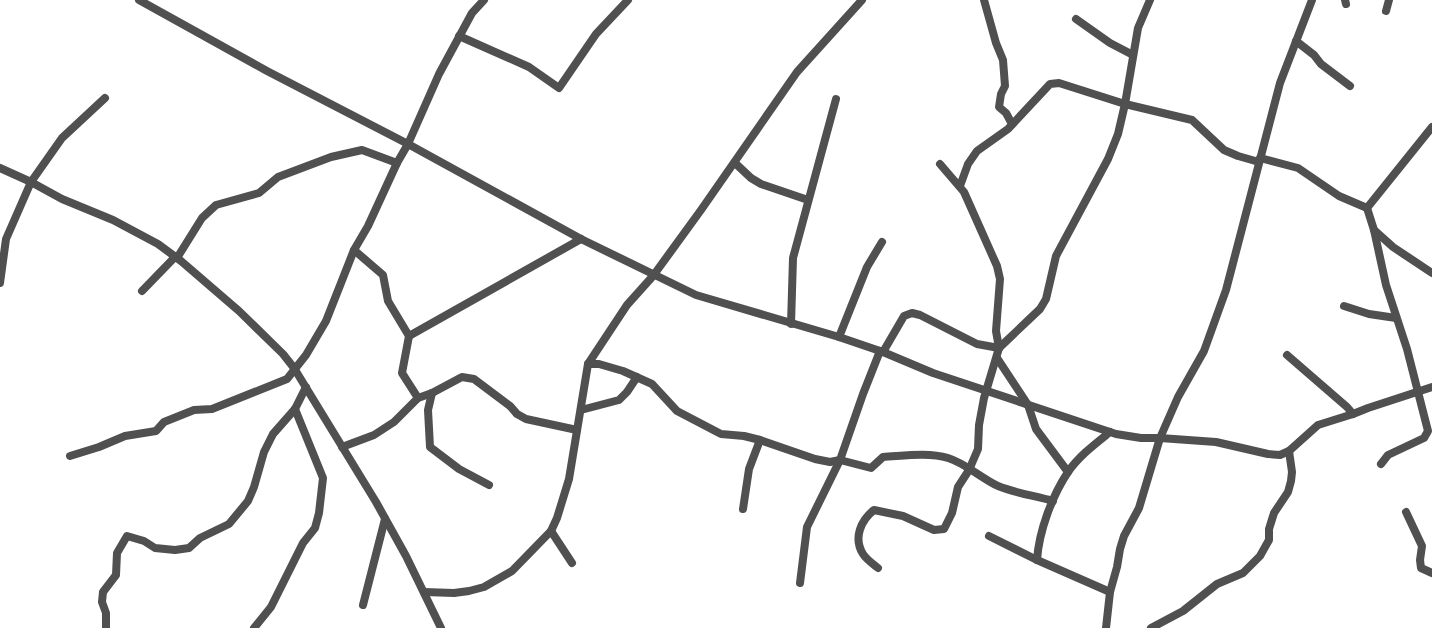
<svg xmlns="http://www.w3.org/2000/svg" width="1432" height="628" font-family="'Open Sans',sans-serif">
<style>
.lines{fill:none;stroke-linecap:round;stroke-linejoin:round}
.minor{stroke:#505050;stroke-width:8}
</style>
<rect width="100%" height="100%" fill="#fff"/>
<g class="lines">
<g class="minor">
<polyline points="139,0 267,71 408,144 581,239 696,295 839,337 883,352 933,373 1116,434 1141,438 1160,438 1139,508 1124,536 1120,549 1117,567 1110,592 1106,628"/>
<polyline points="984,0 996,43 1003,60 1005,86 1001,94 999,107 1006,113 1012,124"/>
<polyline points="1312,0 1280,83 1226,290 1204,351 1178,397 1160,438 1216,442 1268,454 1280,455 1289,451 1318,425 1353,414 1368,408 1432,387"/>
<polyline points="1345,0 1346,4"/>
<polyline points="1386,11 1389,0"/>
<polyline points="1076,19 1110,43 1133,55"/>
<polyline points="459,36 529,67 559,88 596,34 628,0"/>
<polyline points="1296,41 1314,55 1321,64 1350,86"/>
<polyline points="1260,158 1298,168 1339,196 1367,208 1374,230 1393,247 1432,273"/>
<polyline points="735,163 751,178 761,184 808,200"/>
<polyline points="0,168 31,182 62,199 113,220 158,244 181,261 239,311 283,354 294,368 376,502 406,556 441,628"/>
<polyline points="960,186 968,164 977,151 1008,129 1050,84 1059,83 1125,104 1192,120 1224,150 1238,156 1259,162"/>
<polyline points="1367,208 1432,127"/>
<polyline points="1374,230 1386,285 1407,349 1428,431 1424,438 1388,455 1381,464"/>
<polyline points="354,250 383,275 388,301 409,336 402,373 418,398"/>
<polyline points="0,283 6,239 31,182 62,138 105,98"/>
<polyline points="142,291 175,257 177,258 202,218 216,205 259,193 278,177 331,157 362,150 397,163"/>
<polyline points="1344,306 1369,314 1396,318"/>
<polyline points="791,324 793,258 836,99"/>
<polyline points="409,336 581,239"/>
<polyline points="839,337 867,267 882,242"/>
<polyline points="999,348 1040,309 1046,299 1056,256 1108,159 1118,134 1125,104 1138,28 1150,0"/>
<polyline points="883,352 904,316 912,313 920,315 977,344 999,348"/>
<polyline points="1287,355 1347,407 1353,414"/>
<polyline points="997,358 1028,405 1036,429 1068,472"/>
<path d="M588,364H599L623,371L652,384L677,411L721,434L744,436L760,440L815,459L830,462L840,460L871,468L883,457C903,456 928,452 948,458C965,463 981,478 998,486C1015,493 1036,496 1053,501"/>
<polyline points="432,393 428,410 430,447 459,469 489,485"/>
<polyline points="581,410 619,400 627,392 637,377"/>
<polyline points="342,447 374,435 394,422 418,398 432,393 462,377 474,379 510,406 517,414 526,419 577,430"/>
<polyline points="70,456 99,447 125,436 156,431 164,422 194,410 212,409 287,379 306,355 326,321 354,250 368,226 397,163 408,144 439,74 472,13 484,0"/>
<polyline points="743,509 749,469 760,440"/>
<polyline points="1406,512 1422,546 1420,560 1421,568 1432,573"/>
<polyline points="551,531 572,563"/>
<polyline points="989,536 1037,560 1110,592"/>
<path d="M1037,560C1039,531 1052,496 1068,472C1079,456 1095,444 1110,432"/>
<path d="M878,568C873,564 866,559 863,554C853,538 861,520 874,510L903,516L934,530L944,529L952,513L958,487L969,470L978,449L979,425L984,398L999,348L996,331L1000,279L997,266L964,192L940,164"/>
<polyline points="800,583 807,527 840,460 863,394 880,351"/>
<polyline points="424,592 454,593 469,591 484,587 512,571 551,531 557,518 569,479 588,364 627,305 653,276 701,210 797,72 862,0"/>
<polyline points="363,605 385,519"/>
<polyline points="106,628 106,613 102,602 103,592 116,575 117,553 127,536 144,541 155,548 175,550 189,548 200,538 229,524 248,501 254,487 264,452 273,434 295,409 306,387"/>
<polyline points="254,628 271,607 303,543 315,528 319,513 323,478 295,409"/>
<polyline points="1151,628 1183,611 1217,584 1243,573 1260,556 1269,540 1269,529 1274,513 1288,492 1291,481 1292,472 1289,451"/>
</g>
</g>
</svg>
